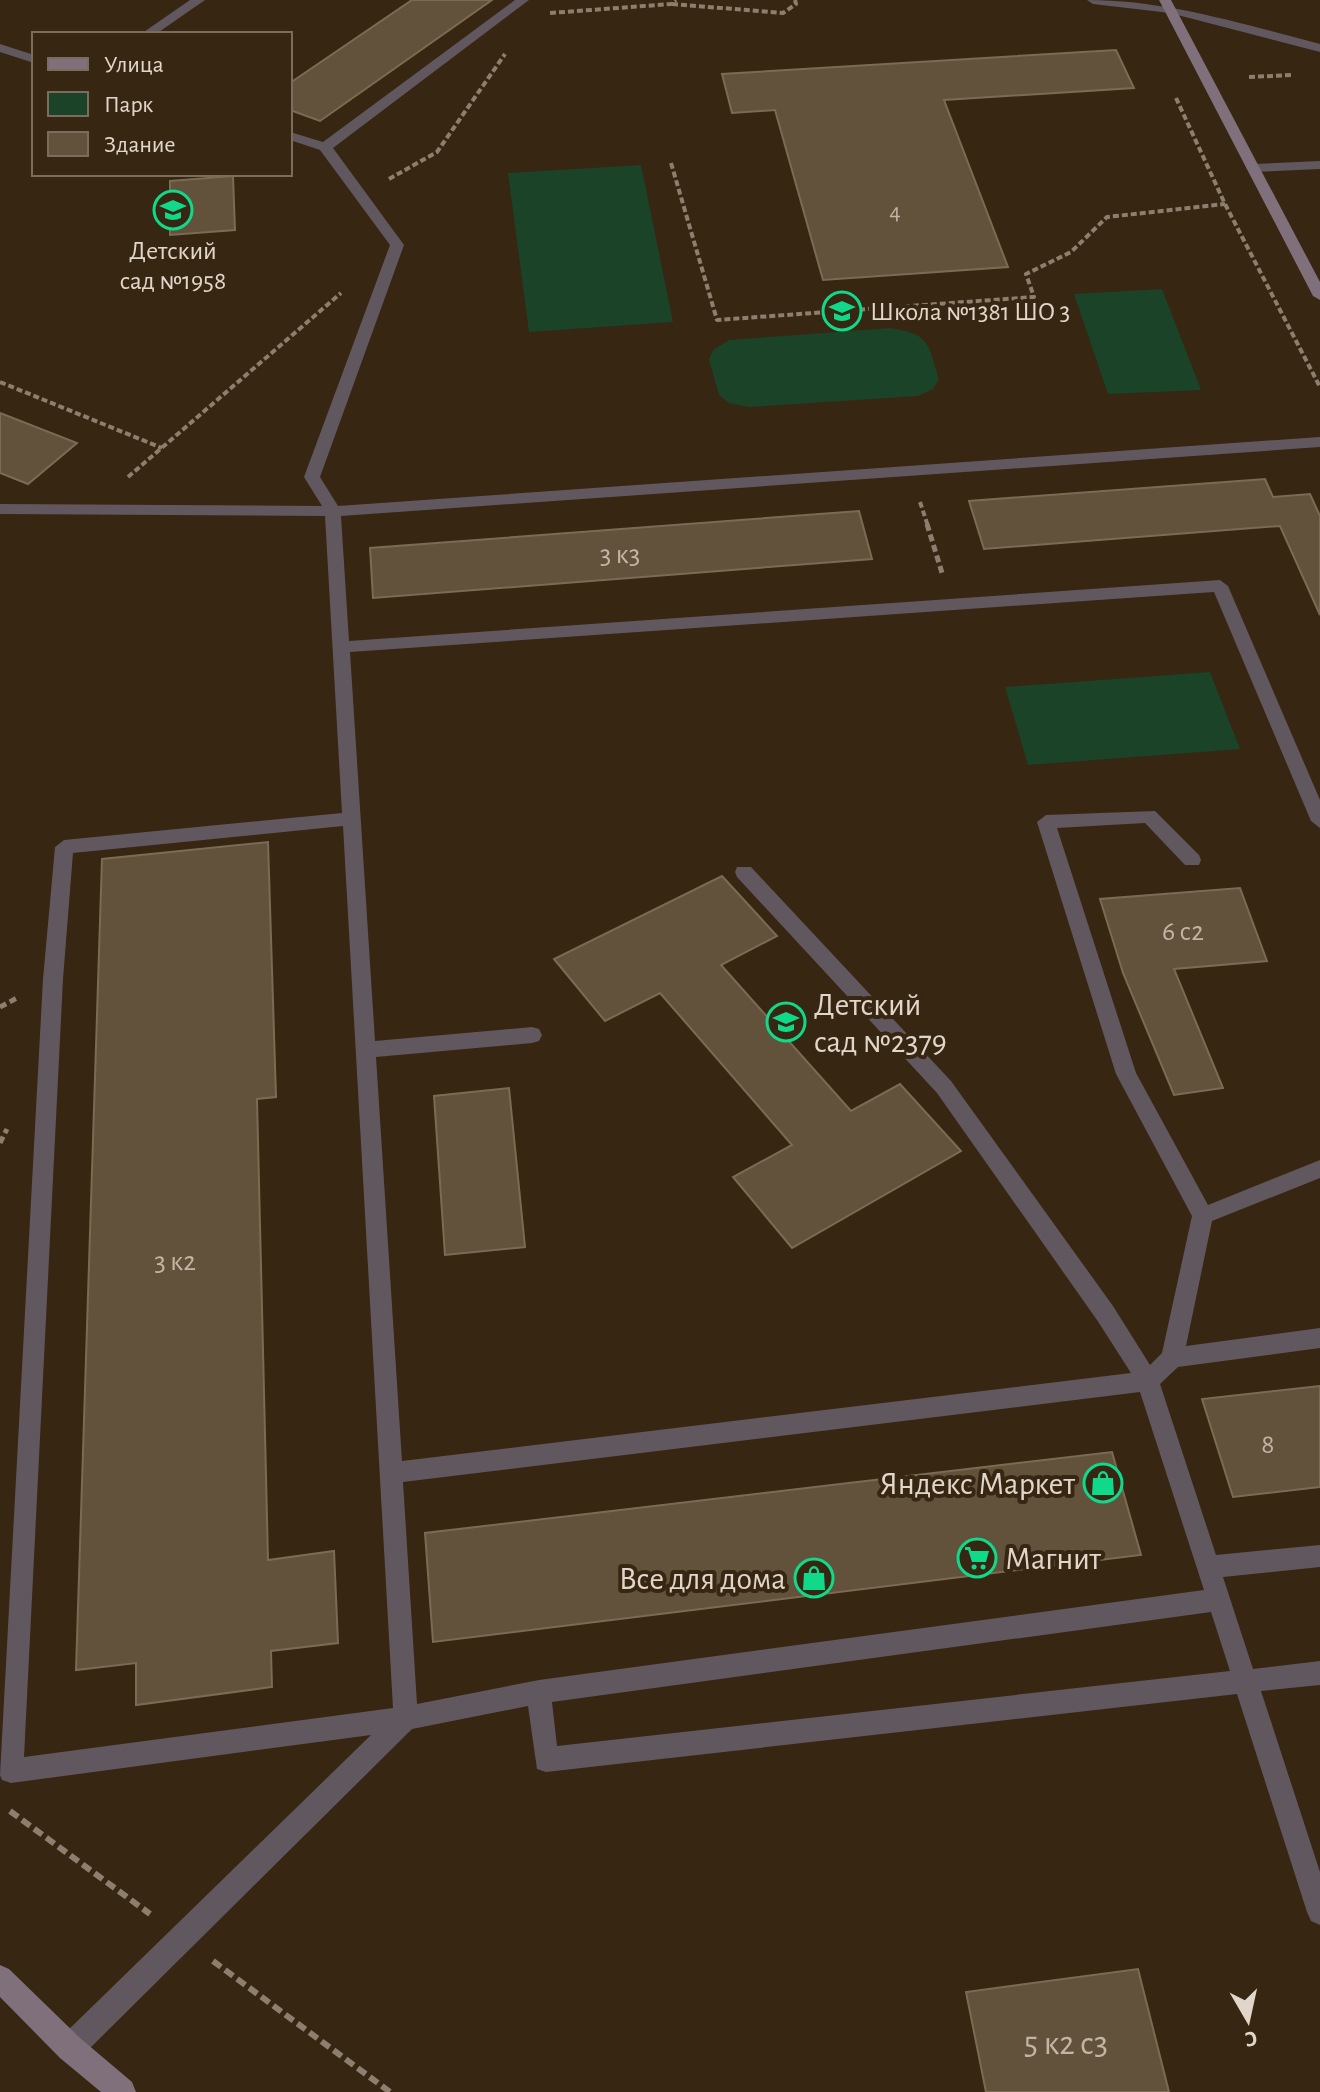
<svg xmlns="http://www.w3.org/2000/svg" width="1320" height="2092" font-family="'Alegreya Sans',sans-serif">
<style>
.green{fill:#1b4327}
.building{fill:#62523b;stroke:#7b6b52;stroke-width:2}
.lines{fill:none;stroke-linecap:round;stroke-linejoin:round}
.path-far2{stroke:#8d7f6f;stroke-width:4;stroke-dasharray:6 3;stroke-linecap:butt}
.path-far1{stroke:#8d7f6f;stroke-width:5;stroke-dasharray:7 4;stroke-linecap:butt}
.path{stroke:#8d7f6f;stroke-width:6;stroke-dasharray:10 5;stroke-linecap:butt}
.lane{fill:#61575f;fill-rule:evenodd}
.secondary{fill:#80707c;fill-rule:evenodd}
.labels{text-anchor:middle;stroke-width:8;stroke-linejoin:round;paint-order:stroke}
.far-number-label{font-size:24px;fill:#c1b5a6}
.far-poi-label{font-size:26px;fill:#e1d6ca;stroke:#372612}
.number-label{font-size:28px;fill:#c1b5a6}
.poi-label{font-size:32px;fill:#e1d6ca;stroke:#372612;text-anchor:start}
.near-number-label{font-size:34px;fill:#c1b5a6}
</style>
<rect width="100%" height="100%" fill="#372612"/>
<g class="green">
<polygon points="641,165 673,322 529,332 508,173"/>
<polygon points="1162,289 1201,390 1108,394 1074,294"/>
<path d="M890,328C930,334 928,343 939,379L933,389L918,396L749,407L729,403L719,395L709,360L713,350L729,340Z"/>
<polygon points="1210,672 1240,749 1028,765 1005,687"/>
</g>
<g class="building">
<polygon points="412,0 492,0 320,121 290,110 290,83"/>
<polygon points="1116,50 1134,88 944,100 1008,267 823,280 775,110 732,113 722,74"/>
<polygon points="233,176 235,230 170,235 170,181"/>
<polygon points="0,413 77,443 28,484 0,473"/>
<polygon points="1265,479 1273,497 1310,494 1320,516 1320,615 1280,526 984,549 969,501"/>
<polygon points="859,511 872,559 373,598 370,548"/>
<polygon points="268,842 276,1097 257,1099 268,1560 334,1551 338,1643 271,1651 272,1687 136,1705 136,1663 76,1670 102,859"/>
<polygon points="722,876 777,936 721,965 851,1111 900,1084 961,1151 792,1248 733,1177 792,1145 660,993 605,1021 554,959"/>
<polygon points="1240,888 1267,961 1174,969 1223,1088 1174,1095 1123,973 1100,899"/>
<polygon points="509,1088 525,1247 445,1255 434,1096"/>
<polygon points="1320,1386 1320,1487 1233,1497 1202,1399"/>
<polygon points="1112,1452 1141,1555 433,1642 425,1533"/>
<polygon points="1138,1969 1169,2092 986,2092 966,1992"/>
</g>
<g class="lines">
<g class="path-far2">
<polyline points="672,4 783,13 796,4 795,0"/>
<polyline points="550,13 671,4 676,0"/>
<polyline points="1249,77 1292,75"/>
<polyline points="1176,98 1225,204 1320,387"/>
<polyline points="671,163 717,320 1034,297 1026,274 1071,252 1107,217 1225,204"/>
<polyline points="389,179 437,152 505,54"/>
<polyline points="0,382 162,448"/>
<polyline points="128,477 341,293"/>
<polyline points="920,502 928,526"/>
</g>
<g class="path-far1">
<polyline points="927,524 942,573"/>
<polyline points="0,1007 17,998"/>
<polyline points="0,1143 7,1129"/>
</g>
<g class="path">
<polyline points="10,1811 150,1914"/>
<polyline points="213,1961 390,2092"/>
</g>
<g class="lane">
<polygon points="190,0 205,0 156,34 141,34"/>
<path d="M515,0H529L333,148L404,245L320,477L338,506L1320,437V447L341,516L349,641L1220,580L1228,586L1320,800V828L1311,821L1214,592L350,652L375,1041L532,1027L539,1029L542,1035L539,1041L532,1043L376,1057L402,1461L1131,1373L1097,1320L937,1093L737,877L735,872L737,867H751L951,1081L1113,1306L1150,1365L1162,1353L1192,1216L1116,1074L1037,822L1046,815L1155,811L1199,855L1201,860L1199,865H1185L1145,823L1057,828L1136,1073L1208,1205L1320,1160V1178L1212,1221L1186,1346L1320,1328V1348L1178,1367L1160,1384L1216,1555L1320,1545V1567L1223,1577L1253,1669L1320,1661V1685L1261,1691L1320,1872V1925L1311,1921L1307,1912L1237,1694L546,1772L537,1769L528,1706L412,1729L80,2058L70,2062L60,2058L56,2048L60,2038L371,1735L11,1783L2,1780L0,1775L43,979L55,847L64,840L342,813L325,516L0,514V504L322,506L304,477L390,245L320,150L290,140V132L323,142ZM343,826L393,1708L24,1757L63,979L73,853ZM1140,1392L1204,1590L539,1680L417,1704L403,1482ZM1211,1612L1230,1671L557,1746L552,1702Z"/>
<path d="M1087,0C1167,0 1242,24 1320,44V52L1170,13L1093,4Z"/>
<polygon points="0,44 34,55 34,63 0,52"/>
<polygon points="1320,161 1320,169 1253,172 1246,168 1253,164"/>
</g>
<g class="secondary">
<polygon points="1159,0 1171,0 1320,282 1320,300 1313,296"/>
<polygon points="0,1965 9,1969 80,2038 132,2082 136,2092 101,2092 60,2058 0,1997"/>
</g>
</g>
<defs>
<symbol id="school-ring" viewBox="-11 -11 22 22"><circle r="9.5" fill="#372612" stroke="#10d98a" stroke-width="1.5"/><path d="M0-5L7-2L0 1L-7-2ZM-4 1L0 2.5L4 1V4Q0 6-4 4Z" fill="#10d98a"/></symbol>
<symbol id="shop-ring" viewBox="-11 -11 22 22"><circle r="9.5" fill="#372612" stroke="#10d98a" stroke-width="1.5"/><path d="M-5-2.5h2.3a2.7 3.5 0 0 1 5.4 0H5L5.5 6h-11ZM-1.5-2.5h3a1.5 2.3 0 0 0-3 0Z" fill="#10d98a"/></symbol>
<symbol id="supermarket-ring" viewBox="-11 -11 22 22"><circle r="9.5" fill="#372612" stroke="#10d98a" stroke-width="1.5"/><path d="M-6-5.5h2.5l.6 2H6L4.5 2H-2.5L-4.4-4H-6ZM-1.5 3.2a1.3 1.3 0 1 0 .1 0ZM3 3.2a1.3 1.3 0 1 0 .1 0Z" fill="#10d98a"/></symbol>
</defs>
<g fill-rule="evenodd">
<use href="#school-ring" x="151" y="188" width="44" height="44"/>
<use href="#school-ring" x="820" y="289" width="44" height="44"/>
<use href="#school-ring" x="764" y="1000" width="44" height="44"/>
<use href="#shop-ring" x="1081" y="1461" width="44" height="44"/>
<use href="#supermarket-ring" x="955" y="1536" width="44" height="44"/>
<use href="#shop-ring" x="792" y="1556" width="44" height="44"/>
</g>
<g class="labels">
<g class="far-number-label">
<text x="895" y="219">4</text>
</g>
<g class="far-poi-label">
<text x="173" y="259">Детский<tspan x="173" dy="30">сад №1958</tspan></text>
<text x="870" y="320" text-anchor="start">Школа №1381 ШО 3</text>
</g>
<g class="number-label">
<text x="620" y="563">3 к3</text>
<text x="1183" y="940">6 с2</text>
<text x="175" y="1270">3 к2</text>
<text x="1268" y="1453">8</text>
</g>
<g class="poi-label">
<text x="814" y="1015">Детский<tspan x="814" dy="37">сад №2379</tspan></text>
<text x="1075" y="1494" text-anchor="end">Яндекс Маркет</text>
<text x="1005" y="1569">Магнит</text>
<text x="786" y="1589" text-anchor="end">Все для дома</text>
</g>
<g class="near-number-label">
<text x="1066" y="2054">5 к2 с3</text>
</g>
</g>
<rect x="32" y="32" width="260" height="144" fill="#372612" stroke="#7b6c5c" stroke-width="2"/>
<rect x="48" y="58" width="40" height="12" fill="#80707c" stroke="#7b6c5c" stroke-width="2"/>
<text x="104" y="72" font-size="24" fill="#e1d6ca">Улица</text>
<rect x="48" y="92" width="40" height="24" fill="#1b4327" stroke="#7b6c5c" stroke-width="2"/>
<text x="104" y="112" font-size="24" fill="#e1d6ca">Парк</text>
<rect x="48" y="132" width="40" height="24" fill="#62523b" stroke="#7b6c5c" stroke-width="2"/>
<text x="104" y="152" font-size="24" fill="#e1d6ca">Здание</text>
<g transform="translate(1248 2020) rotate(171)" stroke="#372612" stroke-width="6" paint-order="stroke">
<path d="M0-6L14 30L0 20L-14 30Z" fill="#e1d6ca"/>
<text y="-12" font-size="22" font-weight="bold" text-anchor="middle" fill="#e1d6ca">С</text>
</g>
</svg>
